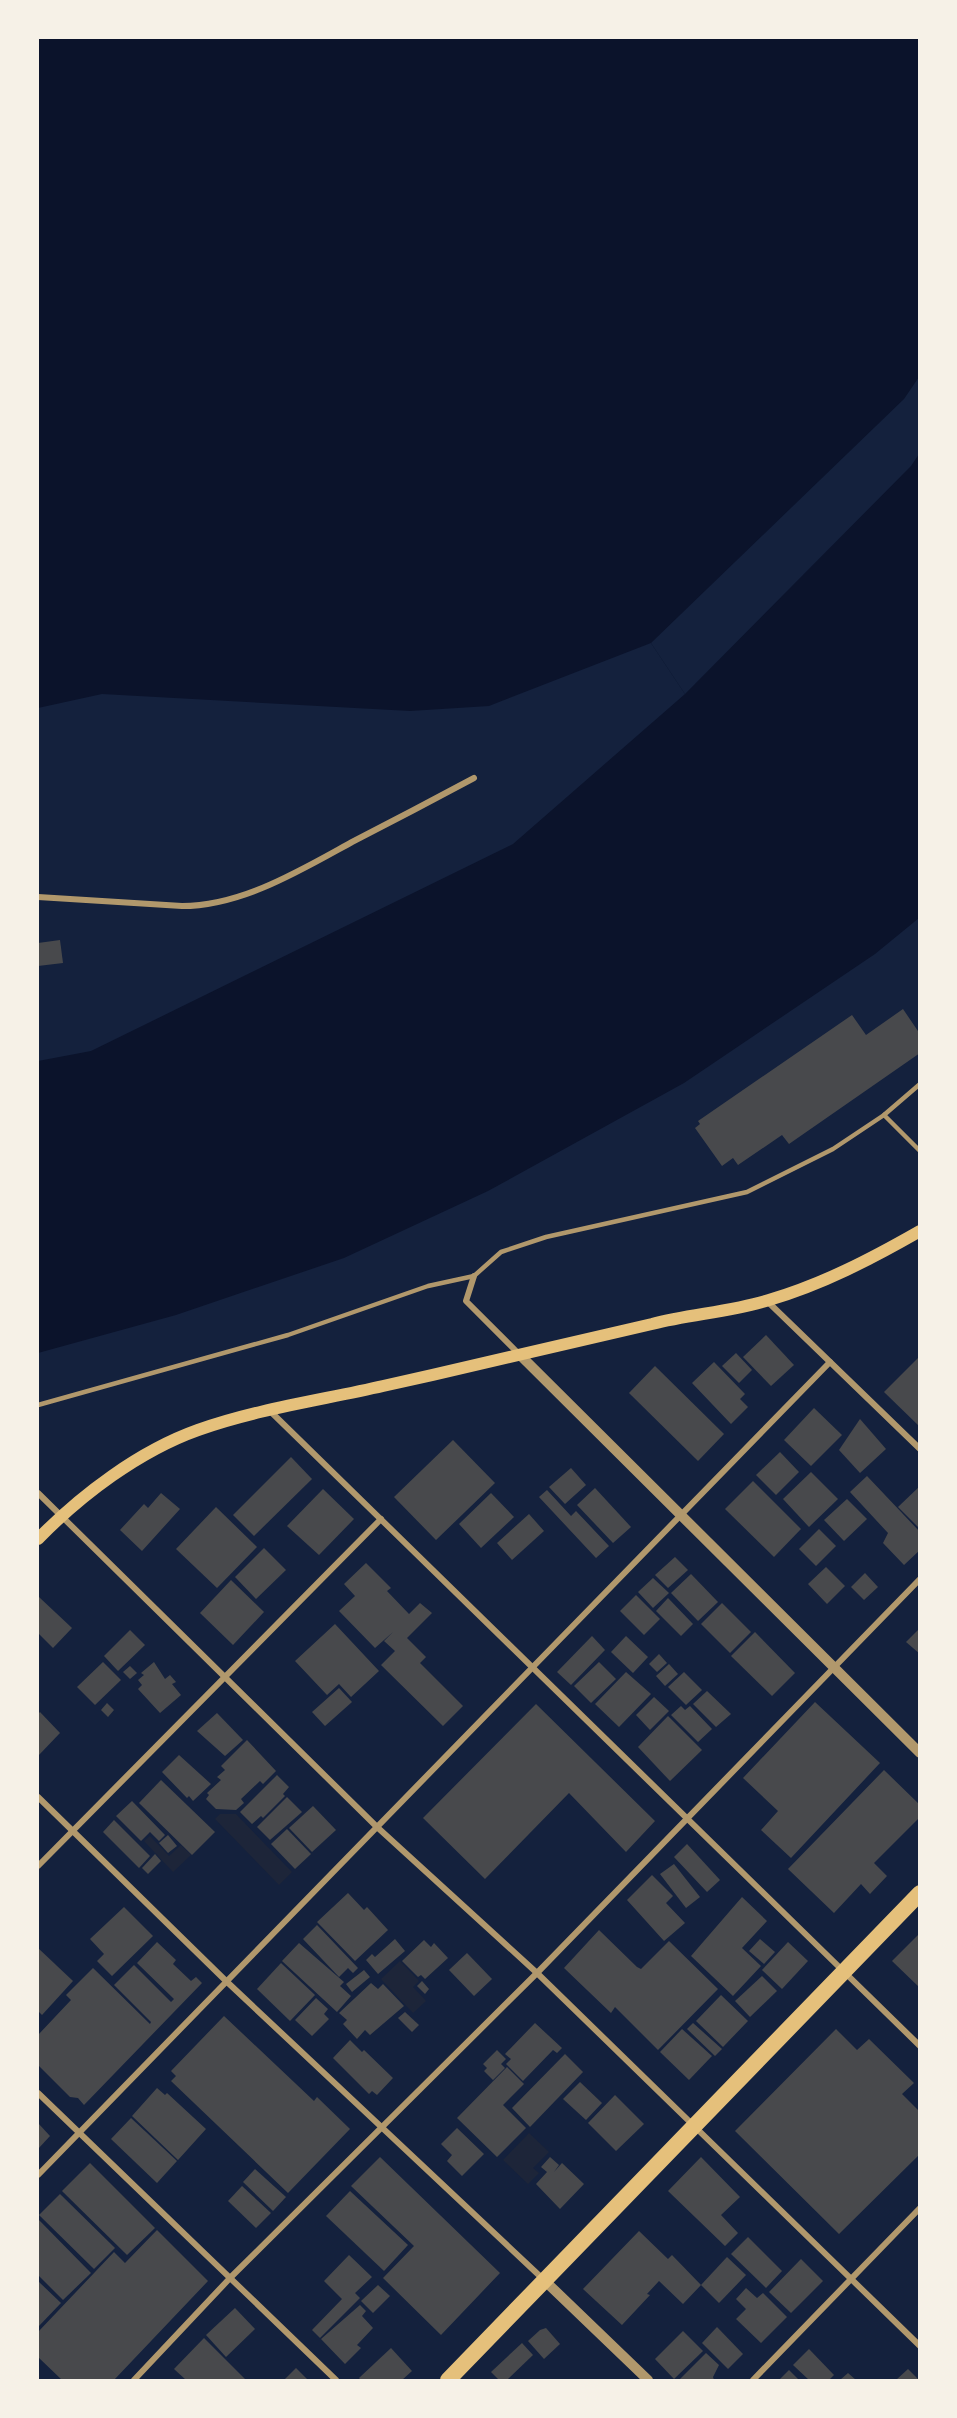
<svg xmlns="http://www.w3.org/2000/svg" width="957" height="2418" font-family="Inter,sans-serif">
<style>
.green{fill:#1d2539}
.water{fill:#0b132b}
.pier{fill:#14213d}
.building{fill:#48494c}
.lines{fill:none;stroke-linecap:round;stroke-linejoin:round}
.service{stroke:#b1986c;stroke-width:4.5}
.minor{stroke:#b1986c;stroke-width:6}
.tertiary{stroke:#b1986c;stroke-width:10}
.secondary{stroke:#e5c07b;stroke-width:12}
.trunk{stroke:#e5c07b;stroke-width:16}
</style>
<rect width="100%" height="100%" fill="#14213d"/>
<g class="green">
<polygon points="220,1814 236,1814 292,1872 279,1885 215,1819"/>
<polygon points="150,1836 169,1856 181,1845 191,1855 173,1872 144,1841"/>
<polygon points="400,1961 419,1981 413,1987 426,2001 413,2013 381,1979"/>
<polygon points="529,2133 549,2152 533,2168 539,2173 528,2184 503,2160"/>
</g>
<polygon class="water" points="38,38 919,38 919,918 875,954 684,1083 488,1191 344,1258 176,1315 38,1353 38,1061 91,1051 513,844 685,694 651,643 489,706 410,711 102,694 38,708"/>
<polygon class="pier" points="919,377 919,454 911,466 685,694 651,643 904,399"/>
<g class="building">
<polygon points="60,940 63,963 38,966 38,943"/>
<polygon points="903,1009 920,1034 920,1053 789,1144 782,1135 738,1165 733,1158 722,1166 695,1128 700,1124 698,1121 852,1015 866,1035"/>
<polygon points="766,1335 794,1365 771,1386 743,1357"/>
<polygon points="736,1353 752,1370 739,1383 722,1366"/>
<polygon points="920,1356 920,1427 884,1392"/>
<polygon points="714,1362 745,1394 740,1399 748,1407 731,1424 692,1383"/>
<polygon points="655,1366 724,1434 698,1461 629,1393"/>
<polygon points="814,1408 842,1435 811,1466 784,1440"/>
<polygon points="860,1419 886,1449 860,1473 839,1450"/>
<polygon points="453,1440 495,1483 436,1540 394,1497"/>
<polygon points="780,1452 799,1472 776,1495 756,1475"/>
<polygon points="291,1457 312,1479 254,1536 233,1515"/>
<polygon points="571,1468 586,1485 565,1504 549,1487"/>
<polygon points="811,1472 838,1499 809,1527 783,1499"/>
<polygon points="867,1476 920,1532 920,1550 904,1565 883,1543 888,1533 850,1492"/>
<polygon points="753,1481 801,1529 774,1557 725,1509"/>
<polygon points="920,1486 920,1529 898,1507"/>
<polygon points="595,1488 631,1527 613,1543 577,1505"/>
<polygon points="323,1489 354,1519 319,1555 287,1526"/>
<polygon points="547,1490 571,1516 576,1511 609,1546 596,1558 539,1497"/>
<polygon points="161,1493 180,1509 142,1551 120,1530 144,1504 148,1508"/>
<polygon points="491,1493 514,1517 481,1548 459,1524"/>
<polygon points="847,1499 867,1519 844,1541 824,1520"/>
<polygon points="216,1507 257,1547 217,1588 176,1549"/>
<polygon points="529,1514 544,1531 512,1560 497,1543"/>
<polygon points="819,1529 836,1546 816,1566 799,1549"/>
<polygon points="264,1548 286,1570 256,1599 235,1577"/>
<polygon points="675,1557 688,1570 668,1588 655,1575"/>
<polygon points="366,1563 391,1588 387,1591 409,1614 420,1603 432,1613 407,1638 426,1657 420,1663 463,1706 443,1726 381,1665 395,1651 384,1641 393,1632 375,1648 339,1611 355,1596 344,1584"/>
<polygon points="826,1567 845,1586 827,1604 808,1584"/>
<polygon points="865,1573 878,1587 864,1600 851,1587"/>
<polygon points="691,1574 718,1602 698,1621 671,1593"/>
<polygon points="653,1578 669,1593 653,1608 638,1592"/>
<polygon points="231,1580 264,1612 233,1645 200,1613"/>
<polygon points="636,1595 660,1619 644,1635 620,1611"/>
<polygon points="39,1597 72,1628 53,1648 38,1633"/>
<polygon points="668,1598 693,1624 681,1636 656,1611"/>
<polygon points="722,1603 751,1632 730,1653 701,1624"/>
<polygon points="335,1624 379,1671 351,1697 339,1684 327,1695 295,1661"/>
<polygon points="920,1628 920,1654 906,1642"/>
<polygon points="130,1630 145,1645 118,1671 104,1656"/>
<polygon points="755,1632 795,1673 772,1696 731,1656"/>
<polygon points="592,1636 605,1650 571,1685 557,1672"/>
<polygon points="626,1636 648,1657 633,1673 611,1652"/>
<polygon points="659,1654 667,1663 657,1672 649,1664"/>
<polygon points="103,1662 121,1680 95,1705 77,1687"/>
<polygon points="154,1662 165,1679 170,1675 176,1682 172,1684 181,1695 160,1713 138,1689 142,1685 138,1680 144,1675 141,1673"/>
<polygon points="599,1662 616,1679 591,1703 574,1686"/>
<polygon points="669,1664 678,1674 665,1686 656,1676"/>
<polygon points="130,1666 137,1673 130,1679 123,1672"/>
<polygon points="626,1672 651,1694 619,1727 595,1704"/>
<polygon points="684,1672 702,1690 686,1705 668,1687"/>
<polygon points="339,1688 352,1702 325,1726 312,1712"/>
<polygon points="707,1691 731,1714 716,1727 693,1704"/>
<polygon points="654,1697 669,1711 650,1730 636,1715"/>
<polygon points="815,1702 880,1763 791,1858 761,1830 778,1811 743,1778"/>
<polygon points="107,1703 114,1710 108,1717 101,1710"/>
<polygon points="536,1704 655,1821 626,1852 569,1793 485,1879 423,1818"/>
<polygon points="681,1706 685,1710 690,1706 712,1729 698,1742 671,1715"/>
<polygon points="40,1712 60,1733 38,1756 38,1714"/>
<polygon points="217,1713 243,1740 225,1756 197,1731"/>
<polygon points="668,1716 702,1750 670,1781 638,1747"/>
<polygon points="247,1740 276,1771 263,1784 260,1781 241,1799 244,1803 236,1810 216,1809 206,1799 209,1795 207,1793 221,1780 217,1777 225,1770 221,1766"/>
<polygon points="179,1755 211,1784 193,1801 189,1796 187,1798 162,1772"/>
<polygon points="884,1770 920,1805 920,1817 874,1863 887,1876 870,1894 861,1884 834,1913 788,1869"/>
<polygon points="277,1775 289,1787 283,1794 285,1796 263,1818 261,1816 252,1824 240,1812"/>
<polygon points="161,1780 215,1832 192,1855 139,1803"/>
<polygon points="287,1797 302,1812 270,1840 257,1827"/>
<polygon points="132,1801 165,1835 159,1841 150,1832 141,1841 116,1816"/>
<polygon points="313,1806 336,1830 312,1852 289,1828"/>
<polygon points="114,1820 150,1856 139,1868 103,1832"/>
<polygon points="287,1829 311,1854 295,1869 271,1844"/>
<polygon points="168,1835 177,1846 168,1853 159,1843"/>
<polygon points="687,1844 720,1880 707,1892 674,1857"/>
<polygon points="155,1854 161,1861 148,1874 142,1868"/>
<polygon points="674,1864 700,1897 686,1908 660,1874"/>
<polygon points="652,1875 673,1896 666,1903 685,1923 664,1941 627,1900"/>
<polygon points="348,1893 364,1910 367,1907 388,1930 355,1961 317,1922"/>
<polygon points="742,1897 767,1921 742,1948 761,1966 733,1996 691,1956"/>
<polygon points="124,1907 153,1936 112,1976 97,1961 104,1954 90,1939"/>
<polygon points="317,1925 358,1968 353,1973 348,1968 339,1977 303,1939"/>
<polygon points="599,1930 637,1967 641,1969 669,1941 718,1989 658,2050 615,2007 611,2013 564,1968"/>
<polygon points="920,1933 920,1988 892,1961"/>
<polygon points="395,1939 405,1951 378,1974 366,1960 372,1954 375,1957"/>
<polygon points="760,1939 775,1952 764,1964 749,1951"/>
<polygon points="424,1940 431,1947 434,1943 448,1958 425,1979 421,1975 418,1977 402,1961"/>
<polygon points="157,1942 176,1960 173,1964 191,1981 196,1977 202,1983 84,2105 78,2098 70,2097 38,2065 38,2035 71,2000 66,1995 93,1968 150,2024 151,2022 114,1985 134,1965 171,2002 174,1999 137,1963"/>
<polygon points="788,1942 808,1961 782,1989 762,1970"/>
<polygon points="299,1943 344,1982 340,1986 351,1996 337,2012 282,1961"/>
<polygon points="38,1948 73,1981 42,2015 38,2011"/>
<polygon points="467,1953 492,1979 474,1996 449,1970"/>
<polygon points="281,1963 315,1995 290,2021 257,1989"/>
<polygon points="364,1970 370,1977 352,1992 346,1984"/>
<polygon points="762,1976 777,1991 750,2017 735,2001"/>
<polygon points="422,1981 429,1989 425,1994 417,1986"/>
<polygon points="371,1983 378,1989 383,1984 404,2006 370,2035 365,2030 357,2039 343,2024 347,2020 339,2013"/>
<polygon points="721,1995 748,2021 723,2047 696,2021"/>
<polygon points="316,1998 328,2009 324,2014 329,2019 312,2036 295,2020"/>
<polygon points="405,2012 419,2025 412,2032 398,2018"/>
<polygon points="224,2016 314,2101 317,2097 350,2129 288,2193 171,2081 176,2076 171,2071"/>
<polygon points="535,2023 562,2048 557,2053 553,2050 523,2081 506,2064 511,2059 505,2054"/>
<polygon points="693,2023 722,2049 715,2056 687,2029"/>
<polygon points="682,2029 712,2056 689,2080 660,2052"/>
<polygon points="836,2029 857,2050 869,2039 914,2083 902,2094 920,2112 920,2154 839,2234 735,2131"/>
<polygon points="350,2040 362,2052 364,2050 393,2078 377,2095 372,2091 369,2094 333,2058"/>
<polygon points="497,2050 506,2059 501,2064 505,2068 493,2080 484,2071 487,2068 483,2064"/>
<polygon points="565,2054 583,2072 530,2127 512,2108"/>
<polygon points="507,2067 524,2084 503,2105 526,2128 497,2157 457,2118"/>
<polygon points="580,2082 602,2103 586,2120 563,2099"/>
<polygon points="157,2088 165,2095 167,2093 206,2129 178,2160 132,2116"/>
<polygon points="615,2095 644,2124 616,2151 588,2123"/>
<polygon points="131,2118 177,2161 157,2183 111,2139"/>
<polygon points="38,2123 50,2136 38,2149"/>
<polygon points="457,2128 484,2154 462,2176 447,2161 452,2155 441,2144"/>
<polygon points="380,2157 500,2273 441,2335 383,2278 414,2246 351,2186"/>
<polygon points="550,2157 559,2165 554,2172 562,2163 584,2184 560,2209 536,2184 547,2172 541,2167"/>
<polygon points="701,2157 740,2197 721,2215 738,2233 725,2246 668,2191"/>
<polygon points="90,2163 155,2228 127,2255 62,2191"/>
<polygon points="255,2169 286,2197 273,2211 243,2182"/>
<polygon points="242,2186 271,2213 256,2228 228,2201"/>
<polygon points="350,2191 408,2245 384,2271 326,2216"/>
<polygon points="60,2194 115,2248 94,2269 39,2215"/>
<polygon points="38,2219 91,2273 63,2300 38,2275"/>
<polygon points="157,2230 208,2281 114,2380 62,2380 38,2357 38,2332 114,2252 125,2263"/>
<polygon points="639,2231 668,2259 672,2255 701,2285 683,2304 659,2281 647,2294 650,2295 622,2325 583,2289"/>
<polygon points="748,2237 782,2271 766,2288 731,2254"/>
<polygon points="349,2255 372,2277 355,2293 360,2298 320,2338 312,2330 342,2299 324,2281"/>
<polygon points="727,2257 746,2275 719,2303 701,2285"/>
<polygon points="801,2259 823,2281 791,2313 769,2292"/>
<polygon points="38,2281 61,2303 38,2327"/>
<polygon points="378,2285 390,2296 373,2313 361,2301"/>
<polygon points="746,2288 757,2298 763,2293 787,2317 761,2343 736,2319 746,2309 736,2299"/>
<polygon points="360,2305 366,2311 362,2316 373,2328 357,2345 361,2348 345,2364 321,2339"/>
<polygon points="235,2308 255,2329 226,2357 206,2335"/>
<polygon points="717,2327 743,2354 728,2369 702,2343"/>
<polygon points="546,2328 560,2344 544,2359 528,2341 540,2330"/>
<polygon points="683,2331 703,2351 674,2379 655,2359"/>
<polygon points="204,2338 246,2380 186,2380 174,2369"/>
<polygon points="522,2343 533,2355 507,2380 499,2380 491,2372"/>
<polygon points="391,2348 412,2371 402,2380 361,2380 359,2378"/>
<polygon points="809,2349 834,2375 829,2380 809,2380 793,2365"/>
<polygon points="706,2353 719,2365 713,2377 714,2380 679,2380"/>
<polygon points="296,2368 308,2380 284,2380"/>
<polygon points="908,2369 919,2380 896,2380"/>
<polygon points="789,2370 799,2380 779,2380"/>
<polygon points="848,2373 856,2380 840,2380"/>
</g>
<g class="lines">
<g class="service">
<polyline points="884,1115 920,1151"/>
<polyline points="38,1405 288,1335 428,1286 474,1276 501,1252 546,1237 747,1192 833,1149 884,1115 920,1084"/>
</g>
<g class="minor">
<path d="M38,897L182,906C242,906 301,870 352,842C393,821 433,800 474,778"/>
<polyline points="474,1276 466,1301 520,1355"/>
<polyline points="767,1301 920,1449"/>
<polyline points="270,1411 920,2046"/>
<polyline points="38,1493 377,1827 537,1973 920,2346"/>
<polyline points="38,1797 225,1980 543,2279"/>
<polyline points="38,1866 381,1519"/>
<polyline points="38,2093 336,2380"/>
<polyline points="38,2175 830,1362"/>
<polyline points="134,2380 231,2277 537,1973 920,1579"/>
<polyline points="753,2380 920,2208"/>
</g>
<g class="tertiary">
<polyline points="521,1356 920,1753"/>
<polyline points="545,2281 648,2380"/>
</g>
<path class="secondary" d="M38,1539C81,1495 139,1451 198,1430C257,1409 322,1400 383,1386C473,1366 563,1345 652,1324C690,1314 731,1312 769,1300C823,1284 871,1259 920,1231"/>
<polyline class="trunk" points="448,2380 920,1893"/>
</g>
<rect width="957" height="2418" fill="none" stroke="#f6f1e7" stroke-width="78"/>
</svg>
